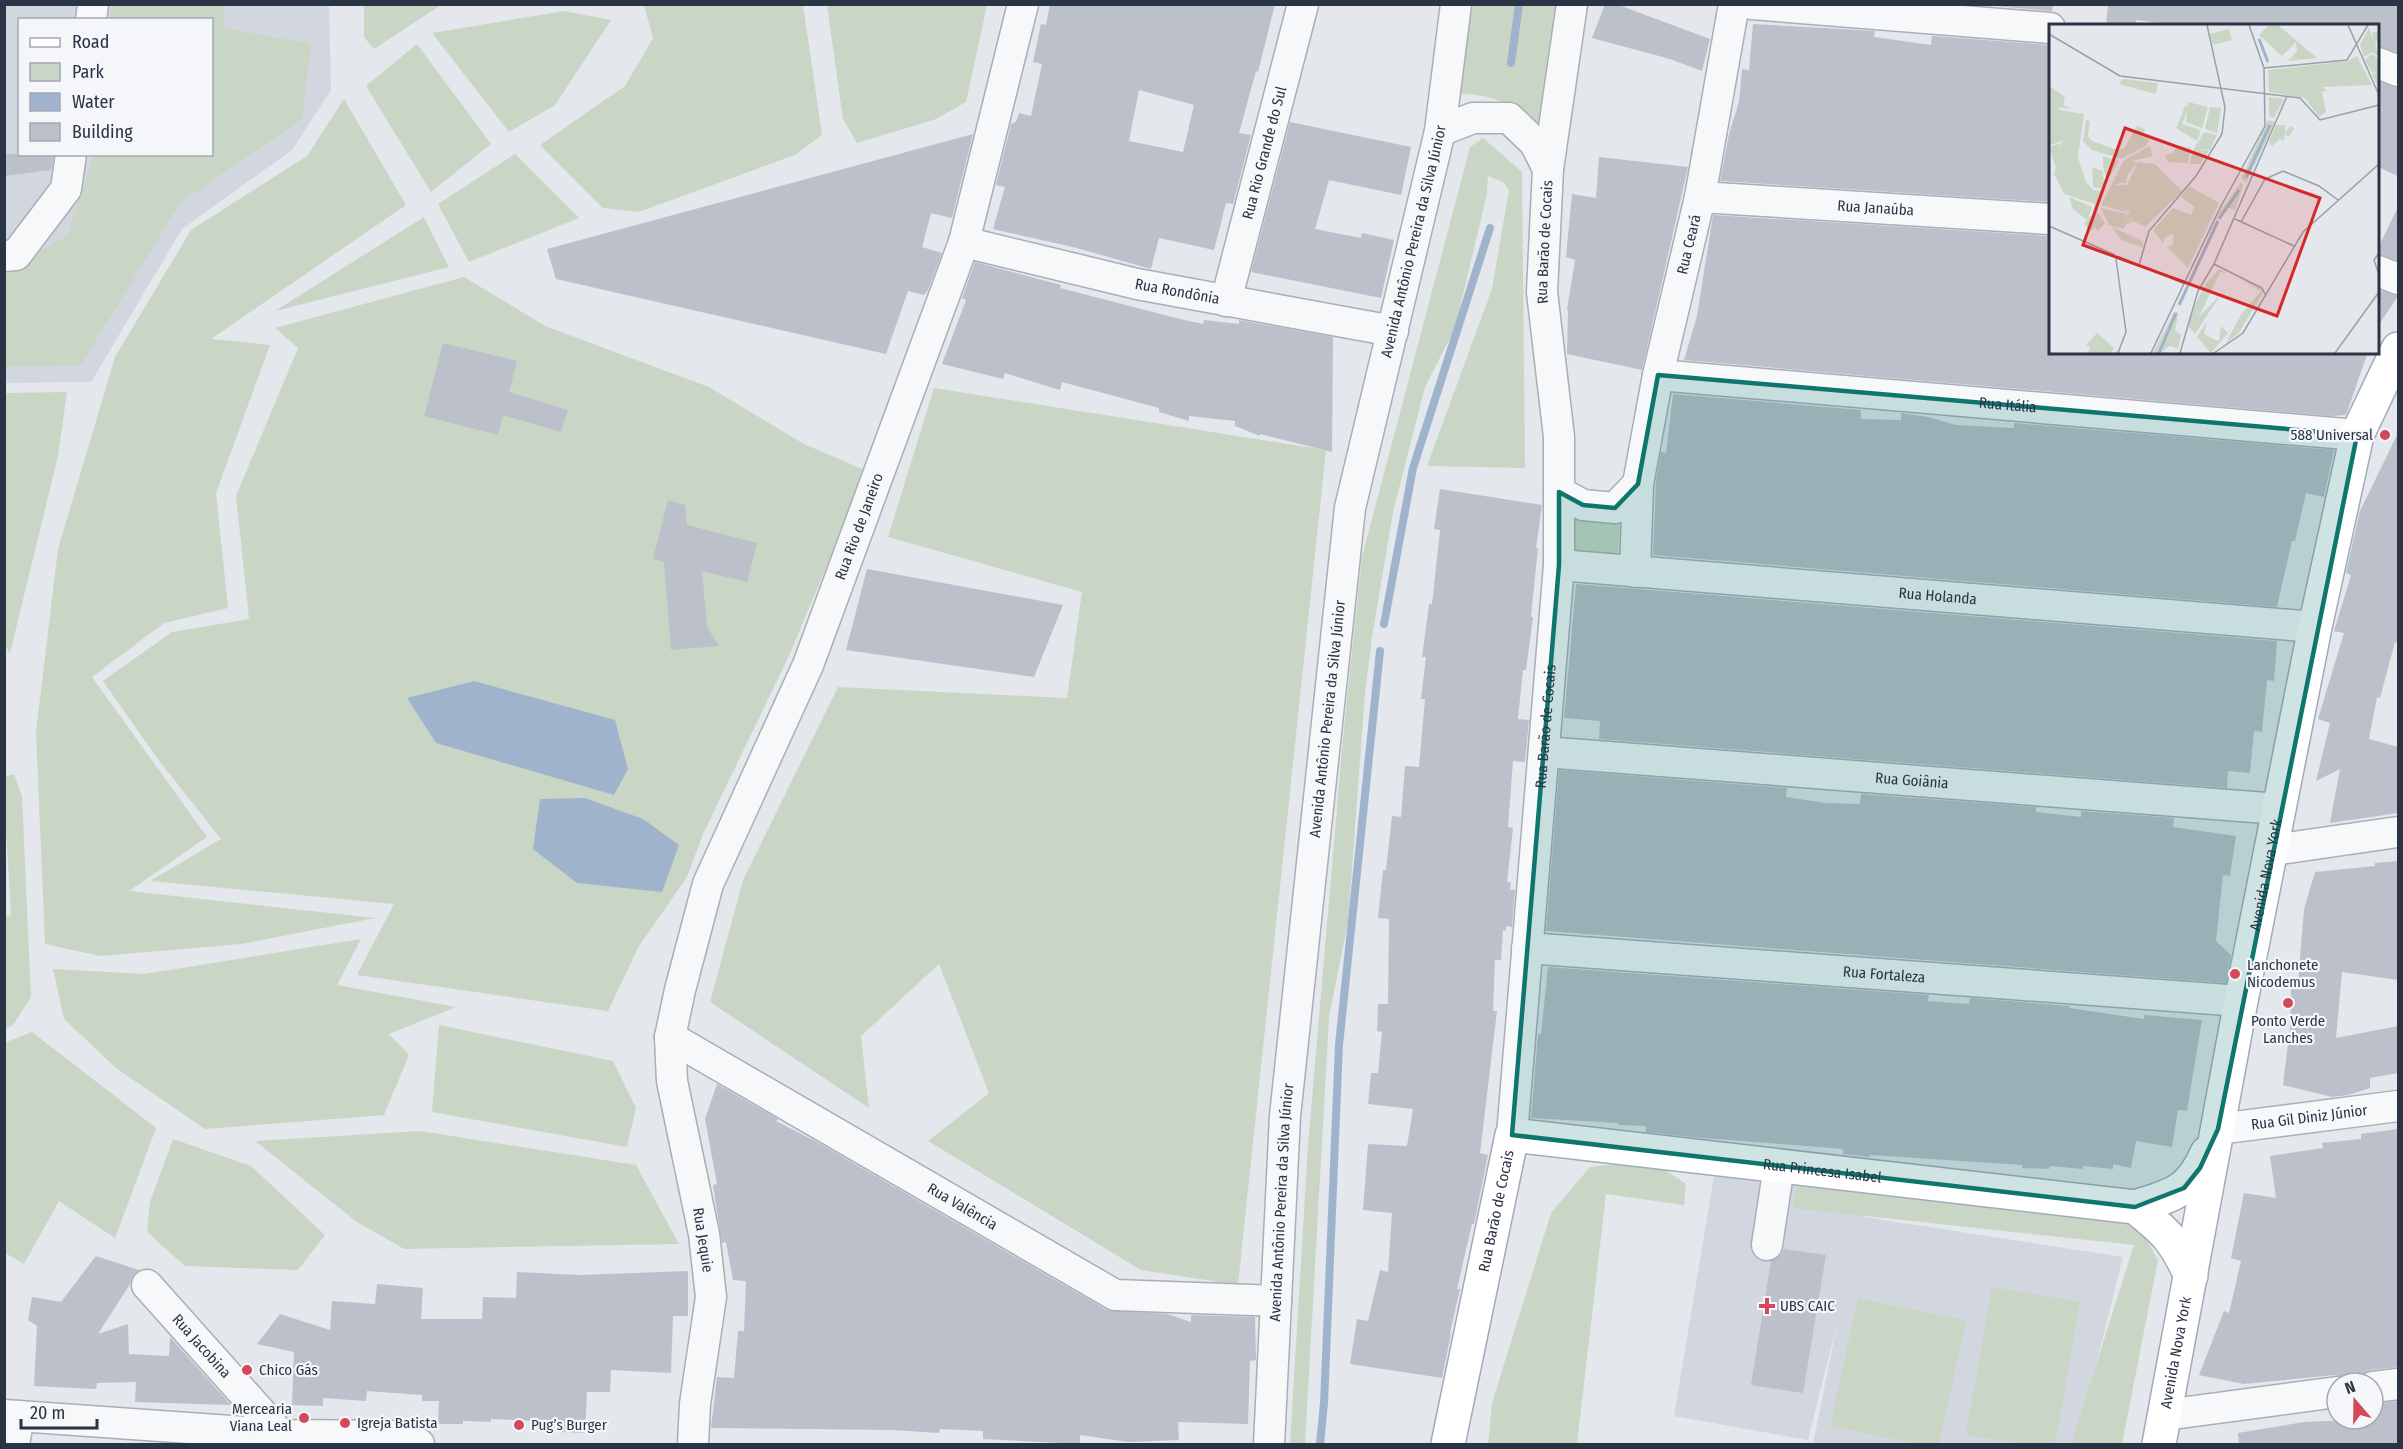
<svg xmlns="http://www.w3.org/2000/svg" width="2403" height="1449" font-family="'Fira Sans Condensed',sans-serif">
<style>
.built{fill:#d2d6de;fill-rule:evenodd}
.green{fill:#c9d6c5}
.water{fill:#9fb4cc}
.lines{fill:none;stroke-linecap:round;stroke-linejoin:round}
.stream{stroke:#9fb4cc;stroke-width:8}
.building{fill:#bbc0ca;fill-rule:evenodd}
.minor-casing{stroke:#a9aeb7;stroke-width:33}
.major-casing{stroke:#a3abb8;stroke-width:36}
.minor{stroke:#f7f8fa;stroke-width:30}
.major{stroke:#fff;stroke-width:33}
.marked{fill:#0f766e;fill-opacity:0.2;stroke:#0f766e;stroke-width:4.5;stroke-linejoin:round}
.poi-dot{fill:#d1495b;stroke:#f4f6f9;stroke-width:2}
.labels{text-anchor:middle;stroke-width:4.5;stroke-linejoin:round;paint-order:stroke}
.street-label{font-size:15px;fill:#2b3445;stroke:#f4f6f9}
.poi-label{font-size:15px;fill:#2b3445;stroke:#f4f6f9;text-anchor:start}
.inset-river{fill:none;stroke:#9fb4cc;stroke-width:3}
.inset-road{fill:none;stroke:#9a9fa9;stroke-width:1.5}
.view{fill:#d62828;fill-opacity:0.15;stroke:#d62828;stroke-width:3}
.inset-edge{fill:none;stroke:#2b3445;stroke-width:3}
</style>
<rect width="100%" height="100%" fill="#e4e7ec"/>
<g class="built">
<path d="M4,5H329L331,90L292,150L182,229L91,382L5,383ZM20,20H212V154H20Z"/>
<polygon points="1715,1170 1869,1195 1864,1217 2123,1257 2076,1444 1813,1444 1838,1320 1808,1440 1674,1416"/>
</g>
<g class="green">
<polygon points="112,5 223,5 224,28 311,44 302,119 180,203 81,365 5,367 4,271 67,236 94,155 212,154 212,20 110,19"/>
<polygon points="364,5 364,4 441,5 374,49 364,37"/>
<polygon points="644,5 803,5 822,135 795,155 639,212 603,208 540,145 625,86 653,38"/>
<polygon points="827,5 987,5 966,102 936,119 857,143 843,119"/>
<path d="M1471,5H1557L1539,124C1515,104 1490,94 1459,94Z"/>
<polygon points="564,11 611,20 555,105 509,132 432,33"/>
<polygon points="417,44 491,144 431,192 366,86"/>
<polygon points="344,99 406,205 211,339 270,345 216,493 228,608 164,623 92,677 207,837 129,891 375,918 241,944 100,956 45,944 36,732 58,549 115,357 191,230 307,156"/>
<polygon points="1483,138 1522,172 1525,468 1427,466 1492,289 1509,190 1503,182 1488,176 1487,194 1455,328 1425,387 1393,512 1372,637 1365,693 1348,922 1329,1017 1305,1444 1290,1444 1308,1146 1343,738 1362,557 1470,147"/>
<polygon points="515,154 579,218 469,262 438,204"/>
<polygon points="424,217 449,267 275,311"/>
<polygon points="464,277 545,326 709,387 804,444 867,471 788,658 703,834 687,877 639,946 608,1011 357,975 394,904 150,881 221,839 157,758 103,681 172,632 249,619 236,496 298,348 275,328"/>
<polygon points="934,388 1326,450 1238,1285 1141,1270 928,1141 989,1093 939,964 861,1036 869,1108 710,1002 743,880 838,687 1067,698 1082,592 888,537"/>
<polygon points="67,392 58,456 10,653 4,644 5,393"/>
<polygon points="1571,513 1620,516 1618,557 1568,554"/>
<polygon points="14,774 22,796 31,997 13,1025 5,1029 5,917 11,915 5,814 4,777"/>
<polygon points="361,939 337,985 456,1007 389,1034 409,1055 384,1115 205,1129 116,1068 64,1019 53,969 145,974"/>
<polygon points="439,1025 613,1061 636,1108 627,1147 432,1112"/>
<polygon points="32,1032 156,1128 115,1238 59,1201 24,1264 5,1253 4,1043"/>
<polygon points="420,1131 636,1165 679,1244 404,1249 357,1222 255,1141"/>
<polygon points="173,1139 251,1166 325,1235 298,1270 185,1266 147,1232 150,1202"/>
<polygon points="1651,1160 1686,1184 1684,1205 1606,1194 1577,1444 1488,1444 1492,1403 1551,1213 1590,1167"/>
<polygon points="1799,1179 2134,1218 2158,1260 2122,1444 2071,1444 2134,1245 1792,1208"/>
<polygon points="1992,1287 2080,1302 2055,1444 2024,1444 1966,1435"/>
<polygon points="1858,1298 1966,1321 1939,1444 1917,1444 1830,1426"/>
</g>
<g class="water">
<polygon points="474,681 615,720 628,769 614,795 436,743 407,698"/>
<polygon points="585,798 643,819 679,845 662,892 577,883 533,849 540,799"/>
</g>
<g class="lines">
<g class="stream">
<polyline points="1511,63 1519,4"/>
<polyline points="1384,624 1413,468 1490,228"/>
<polyline points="1320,1444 1324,1403 1339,1045 1380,651"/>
</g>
</g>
<g class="building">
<path d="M1050,4H1275L1258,72L1256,71L1239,133L1251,135L1233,204L1226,203L1214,250L1159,238L1151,269L1073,247L993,229L1005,187L996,185L1011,124L1016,122L1019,113L1031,116L1042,64L1033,62L1041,24L1046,25ZM1139,90L1194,105L1183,152L1129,141Z"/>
<polygon points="1605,4 1616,4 1710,39 1702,71 1670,59 1592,38"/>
<polygon points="1973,4 2053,4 2052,11"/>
<polygon points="2108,4 2398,4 2398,53 2378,46 2378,26 2182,26 2136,20 2136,24 2106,25"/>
<polygon points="1753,24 1875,31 1874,37 1931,45 1932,36 2050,45 2050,202 1720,181 1729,134 1739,102 1742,69 1749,70"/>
<polygon points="2378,81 2398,88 2398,176 2378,167"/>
<polygon points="1290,122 1411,147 1401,195 1329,180 1315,229 1361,238 1362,233 1394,240 1381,298 1251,272"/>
<polygon points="973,134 952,218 931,213 922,247 942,253 928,290 924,295 908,291 886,354 556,279 547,249"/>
<polygon points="4,154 54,154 51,170 4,176"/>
<polygon points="1599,157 1688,167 1642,370 1567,354 1568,311 1567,310 1575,260 1566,257 1572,194 1596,198"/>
<polygon points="2398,207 2398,261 2378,254 2378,248"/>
<polygon points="1713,215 2049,236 2048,240 2050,240 2050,352 2368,352 2346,415 2331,416 1684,360 1697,316"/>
<polygon points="975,262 1061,285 1060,288 1180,319 1203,324 1204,320 1239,324 1239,320 1333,337 1332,452 1260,434 1260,436 1235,426 1235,421 1189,416 1189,421 1159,412 1159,408 1062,382 1060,390 1005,373 1003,379 942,364 966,300 962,298"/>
<polygon points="2378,289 2398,296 2378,326"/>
<polygon points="443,343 517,361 509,392 568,410 561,432 503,415 498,435 424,416"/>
<polygon points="1673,394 1861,410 1861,419 1901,420 1901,413 1928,417 1956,425 2014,428 2014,423 2334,450 2324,497 2306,493 2295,541 2292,541 2277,607 1653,555 1656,481 1661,452 1666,453"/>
<polygon points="2398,433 2398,643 2395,642 2380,698 2377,697 2369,739 2398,747 2398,813 2330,823 2340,769 2316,781 2330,723 2318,719 2344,633 2334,631 2351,575 2346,573 2360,511"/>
<polygon points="1440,489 1542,505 1536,548 1538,548 1531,617 1533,617 1526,670 1523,670 1518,719 1529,720 1525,762 1513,761 1508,827 1513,828 1507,882 1511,882 1510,890 1515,890 1512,927 1506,926 1506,931 1503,930 1501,960 1495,960 1493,1011 1497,1011 1480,1153 1488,1155 1474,1224 1472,1224 1457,1289 1460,1289 1450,1333 1451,1333 1442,1378 1350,1364 1357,1319 1368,1321 1380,1270 1388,1272 1392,1213 1363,1210 1368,1144 1407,1146 1413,1109 1368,1104 1371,1073 1378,1073 1382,1032 1377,1031 1378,1004 1388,1004 1389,919 1378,918 1383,870 1386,870 1392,816 1401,817 1405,766 1419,767 1425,699 1421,699 1426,657 1422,657 1429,604 1432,604 1440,530 1434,529"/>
<polygon points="668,500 685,505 687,525 757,543 747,582 702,571 707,627 719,646 671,650 664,562 653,559"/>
<polygon points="867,569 1063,605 1034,677 846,650"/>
<polygon points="1576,584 2277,641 2274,681 2267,680 2262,732 2254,731 2250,773 2228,771 2227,788 1599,739 1600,721 1564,718"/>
<polygon points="1559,770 1787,788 1786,797 1826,803 1860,804 1861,794 2036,807 2036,812 2081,817 2081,811 2174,818 2173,827 2236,836 2230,876 2223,875 2216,941 2231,955 2226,983 1546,931"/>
<polygon points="2398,861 2398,980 2342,972 2336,1038 2398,1026 2398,1073 2370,1078 2370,1088 2348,1095 2332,1097 2283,1085 2290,1028 2291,983 2298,983 2304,909 2315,872 2375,866 2375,863"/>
<polygon points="1548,967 1929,995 1928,1001 1969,1004 1970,998 2070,1006 2069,1008 2144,1019 2144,1015 2202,1020 2187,1111 2178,1110 2172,1147 2136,1141 2131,1168 2113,1164 2113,1169 2083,1166 2083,1169 2050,1166 2049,1169 2022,1168 2022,1165 1870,1155 1870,1157 1843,1154 1843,1149 1691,1137 1646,1132 1646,1126 1618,1125 1618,1123 1531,1118 1538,1034 1541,1034"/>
<polygon points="717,1084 778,1119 776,1121 817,1142 1107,1310 1167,1314 1191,1322 1191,1315 1255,1317 1256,1360 1250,1361 1248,1424 1178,1422 1179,1440 1128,1442 1080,1435 1080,1444 983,1439 983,1431 940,1429 939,1433 892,1430 711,1428 717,1377 734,1378 738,1331 744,1331 746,1281 733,1280 726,1242 722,1243 713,1185 717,1184 705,1119"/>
<polygon points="2398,1129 2398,1367 2370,1370 2359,1378 2347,1379 2335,1375 2244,1384 2199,1375 2224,1311 2229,1313 2241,1261 2231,1258 2244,1193 2276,1198 2270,1156 2323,1148 2322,1143 2361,1139 2361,1134"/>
<polygon points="1784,1249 1826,1255 1803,1393 1751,1385 1771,1261 1780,1256"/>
<polygon points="96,1256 139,1270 131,1279 130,1284 98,1334 128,1324 129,1354 169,1356 170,1337 231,1405 135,1402 136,1382 97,1383 96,1389 34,1386 37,1326 28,1320 32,1297 61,1302"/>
<polygon points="688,1271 688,1316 673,1316 671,1373 611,1370 610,1392 587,1392 585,1433 560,1432 561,1422 491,1419 491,1422 463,1421 463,1424 438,1424 439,1401 422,1401 422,1395 367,1391 366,1401 323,1398 323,1406 292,1405 294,1352 257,1344 280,1314 330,1330 332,1301 375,1304 377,1284 423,1288 421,1319 482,1319 483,1297 516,1298 517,1272 580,1275"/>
<polygon points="2398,1401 2398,1444 2239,1444 2238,1433 2304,1422 2373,1419 2373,1404"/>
</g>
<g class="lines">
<defs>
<g id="minor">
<polyline points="1752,4 2050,28"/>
<polyline points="91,20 93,4"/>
<polyline points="2378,63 2398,71"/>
<polyline points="1440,131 1473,118 1509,118 1535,143 1548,169"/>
<path id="s1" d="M1700,197L2050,219"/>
<path id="s2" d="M964,242L1137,284L1393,331"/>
<polyline points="4,256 16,255 66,189 71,154"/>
<polyline points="2378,271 2398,279"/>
<path id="s3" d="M1226,301L1303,4"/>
<path id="s4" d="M1658,375L2357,435"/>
<polyline points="1559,492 1583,505 1615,508 1638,484"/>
<path id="s5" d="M1559,565L2315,627"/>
<path id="s6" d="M1635,572L1638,484L1658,375L1700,197L1734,4"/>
<path id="s7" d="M1544,752L2279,809"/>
<polyline points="2273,850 2398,832"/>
<path id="s8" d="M1527,948L2241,1001"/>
<path id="s9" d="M670,1037L1115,1295L1276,1301"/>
<path id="s10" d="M2218,1129L2398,1106"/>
<path id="s11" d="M1512,1135L1559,565V437L1542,292L1548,169L1572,4"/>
<polyline points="1767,1245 1779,1166"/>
<path id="s12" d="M147,1285L281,1435"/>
<polyline points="2373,1387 2398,1384"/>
<polyline points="4,1415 287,1435 394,1436"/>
<polyline points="2165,1415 2337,1392"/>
<polyline points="14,1444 19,1416"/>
<path d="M379,1444C391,1434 407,1433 419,1444"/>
<path id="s13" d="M693,1444L695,1404L711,1297L704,1234L672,1081L670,1037L680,990L708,884L808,665L964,242L1023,4"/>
<path id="s14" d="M1269,1444L1285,1116L1350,508L1440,131L1456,4"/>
</g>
<g id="major">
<path d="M2135,1207C2166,1232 2174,1239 2191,1276"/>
<path id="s15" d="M1448,1444L1512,1135L2135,1207C2173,1195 2190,1192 2207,1153"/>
<path id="s16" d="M2159,1444L2241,1001L2315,627L2357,435L2398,349"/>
</g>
</defs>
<use href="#minor" class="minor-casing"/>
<use href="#major" class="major-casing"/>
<use href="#minor" class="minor"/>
<use href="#major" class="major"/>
</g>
<path class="marked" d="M1658,375L2357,435L2218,1129L2200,1168L2184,1188L2135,1207L1512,1135L1559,565V492L1583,505L1615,508L1638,484Z"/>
<g class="poi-dot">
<circle cx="2385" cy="435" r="6"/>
<circle cx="2235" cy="974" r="6"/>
<circle cx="2288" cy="1003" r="6"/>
<path d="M1764 1297h6v6h6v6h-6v6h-6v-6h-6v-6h6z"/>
<circle cx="247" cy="1370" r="6"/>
<circle cx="304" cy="1418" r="6"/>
<circle cx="345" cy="1423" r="6"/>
<circle cx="519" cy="1425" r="6"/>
</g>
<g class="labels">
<g class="street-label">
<text dy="5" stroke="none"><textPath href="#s3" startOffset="153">Rua Rio Grande do Sul</textPath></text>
<text dy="5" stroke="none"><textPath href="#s1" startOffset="176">Rua Janaúba</textPath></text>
<text dy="5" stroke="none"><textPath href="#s14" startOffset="1214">Avenida Antônio Pereira da Silva Júnior</textPath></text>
<text dy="5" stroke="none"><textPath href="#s11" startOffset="896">Rua Barão de Cocais</textPath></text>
<text dy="5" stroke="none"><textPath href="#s6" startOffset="333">Rua Ceará</textPath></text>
<text dy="5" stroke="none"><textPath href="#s2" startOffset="219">Rua Rondônia</textPath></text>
<text dy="5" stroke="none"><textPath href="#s4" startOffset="351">Rua Itália</textPath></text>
<text dy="5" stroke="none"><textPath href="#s13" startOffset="958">Rua Rio de Janeiro</textPath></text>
<text dy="5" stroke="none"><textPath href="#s5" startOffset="380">Rua Holanda</textPath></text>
<text dy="5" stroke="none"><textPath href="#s14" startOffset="728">Avenida Antônio Pereira da Silva Júnior</textPath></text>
<text dy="5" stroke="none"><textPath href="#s11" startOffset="410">Rua Barão de Cocais</textPath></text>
<text dy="5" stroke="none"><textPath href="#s7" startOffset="369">Rua Goiânia</textPath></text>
<text dy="5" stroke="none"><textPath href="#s16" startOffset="579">Avenida Nova York</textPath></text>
<text dy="5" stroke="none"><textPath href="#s8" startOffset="358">Rua Fortaleza</textPath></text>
<text dy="5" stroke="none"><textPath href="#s10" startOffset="92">Rua Gil Diniz Júnior</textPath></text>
<text dy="5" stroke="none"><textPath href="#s15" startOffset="628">Rua Princesa Isabel</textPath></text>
<text dy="5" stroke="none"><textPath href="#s14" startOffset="242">Avenida Antônio Pereira da Silva Júnior</textPath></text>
<text dy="5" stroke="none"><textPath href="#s9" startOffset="338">Rua Valência</textPath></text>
<text dy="5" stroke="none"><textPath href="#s15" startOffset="238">Rua Barão de Cocais</textPath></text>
<text transform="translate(703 1240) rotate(81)" y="5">Rua Jequie</text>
<text dy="5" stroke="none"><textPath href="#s12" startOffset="82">Rua Jacobina</textPath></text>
<text dy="5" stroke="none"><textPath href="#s16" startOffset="93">Avenida Nova York</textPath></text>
</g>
<g class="poi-label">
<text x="2373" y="440" text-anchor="end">588 Universal</text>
<text x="2247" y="970">Lanchonete<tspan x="2247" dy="17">Nicodemus</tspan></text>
<text x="2288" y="1026" text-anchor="middle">Ponto Verde<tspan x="2288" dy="17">Lanches</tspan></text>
<text x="1780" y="1311">UBS CAIC</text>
<text x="259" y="1375">Chico Gás</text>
<text x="292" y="1414" text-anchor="end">Mercearia<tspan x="292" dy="17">Viana Leal</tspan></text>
<text x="357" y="1428">Igreja Batista</text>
<text x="531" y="1430">Pug’s Burger</text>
</g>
</g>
<g transform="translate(2049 24)">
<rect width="330" height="330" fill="#e4e7ec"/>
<path d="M220,1H229L268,34L239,37L248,27L247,18L233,32L210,11ZM320,4L325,18L323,8H330V17L326,18L330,33L323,28L315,33L311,21ZM180,5L183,16L164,21L161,10ZM323,30L330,35L329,62L323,51L328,48L323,49L316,36ZM308,32L323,61L273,63L279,67L273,68L277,88L270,93L256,74L220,68L219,46L299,37ZM74,55L109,59L107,70L70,60ZM0,62L16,73L14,81L23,85L9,83L11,86L35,90L29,134L37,158L44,166L55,167L47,187H44L46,180L15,170L5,150L7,143L0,123L12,119L10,126L14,117L0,121ZM220,73L235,75L225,94L220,92ZM139,78L159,83L153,104L137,98ZM137,80L139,85L133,100L152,106L148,117L127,104ZM161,83L172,84L168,109L156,105ZM37,96L41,97L39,112L43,117L68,126L75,125L88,102L96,105L94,112L100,116L97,122L72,135L43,126L34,117ZM219,96L226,98L197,159L192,154ZM227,101H236V109L241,102L245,104L240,113L236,110L235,117L231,115L223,122L220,118ZM155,108L168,111L161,126L151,125L160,127L151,140H141L144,126ZM101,122L103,132L84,137L88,139L79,150L77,159H71L67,161H78L89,138L106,140L133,167L96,203L76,193L81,188L62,179L80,189L52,181L75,136ZM128,122L142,124L139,139L119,138L116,131L124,129ZM54,132L70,137L58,157L54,142ZM43,143L54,147L55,165L44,163ZM192,158L194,162L186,186L178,183L192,162L168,195L129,282L170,189ZM140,162L170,179L139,244L118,223L124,221V210L116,213L114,219L104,206L124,184L142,191L146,183L132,173ZM20,173L43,183L39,194L48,188L56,199L49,207L46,203L41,207L35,199L38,196L24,185ZM52,184L78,190L75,193L84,198L78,199L74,205L60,201ZM63,203L93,217L95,224L72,216ZM170,245L178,249L171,248L150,293L172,270L146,310L139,301L145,283L156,261ZM187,252L213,265L214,269L189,310L177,319L191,292L212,267ZM125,288H128L129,290L126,307L132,311L129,325L121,322L111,329L127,289L109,329H104ZM158,298L155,310L164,315L170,317L172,302L179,309L162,329L148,313ZM48,309L65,324L62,329H39L41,323L37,321Z" fill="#c9d6c5"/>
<path class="inset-river" d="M210,15L219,38M197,153L221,101M170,195L190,166M130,281L169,197M110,329L127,289"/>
<path class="inset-road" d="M299,1L330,71M0,10L71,52L251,74L271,96L330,81M215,44L298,36L319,1M186,195L245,222M192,198L216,155L234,147L270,162L289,176M0,202L66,231M330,229L325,236L330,251M68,232L136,260M67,235L77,308L69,329M165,240L238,72M90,241L100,207L147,152L173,110L176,83L158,1M102,329L171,184L216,102L215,44L200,1M131,329L149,267L165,240L213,264L216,270M165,329L194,309L254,208L330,140M286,329L330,268"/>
<path class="view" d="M76,104L271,174L228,292L34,221Z"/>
<rect width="330" height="330" class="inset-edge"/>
</g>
<rect width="2403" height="1449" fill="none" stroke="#2b3445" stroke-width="12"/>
<rect x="18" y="18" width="195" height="138" fill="#f4f6f9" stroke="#a4a8b1" stroke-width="1.5"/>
<rect x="30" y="38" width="30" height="9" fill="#ffffff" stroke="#a4a8b1" stroke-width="1.5"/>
<text x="72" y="48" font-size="18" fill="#2b3445">Road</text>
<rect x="30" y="63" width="30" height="18" fill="#c9d6c5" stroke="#a4a8b1" stroke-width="1.5"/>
<text x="72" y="78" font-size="18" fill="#2b3445">Park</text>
<rect x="30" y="93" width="30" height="18" fill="#9fb4cc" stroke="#a4a8b1" stroke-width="1.5"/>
<text x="72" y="108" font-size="18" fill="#2b3445">Water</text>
<rect x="30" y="123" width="30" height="18" fill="#bbc0ca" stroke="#a4a8b1" stroke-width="1.5"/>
<text x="72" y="138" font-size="18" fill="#2b3445">Building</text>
<g transform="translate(2355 1401) rotate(340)"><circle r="28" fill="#f4f6f9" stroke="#a4a8b1" stroke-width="1.5"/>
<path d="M0-4.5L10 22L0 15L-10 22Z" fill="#d1495b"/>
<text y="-9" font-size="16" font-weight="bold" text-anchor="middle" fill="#2b3445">N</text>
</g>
<path d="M21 1419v9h76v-9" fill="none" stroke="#2b3445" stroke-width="3"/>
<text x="30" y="1419" font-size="18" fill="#2b3445" stroke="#f4f6f9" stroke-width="4.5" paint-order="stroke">20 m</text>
</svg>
